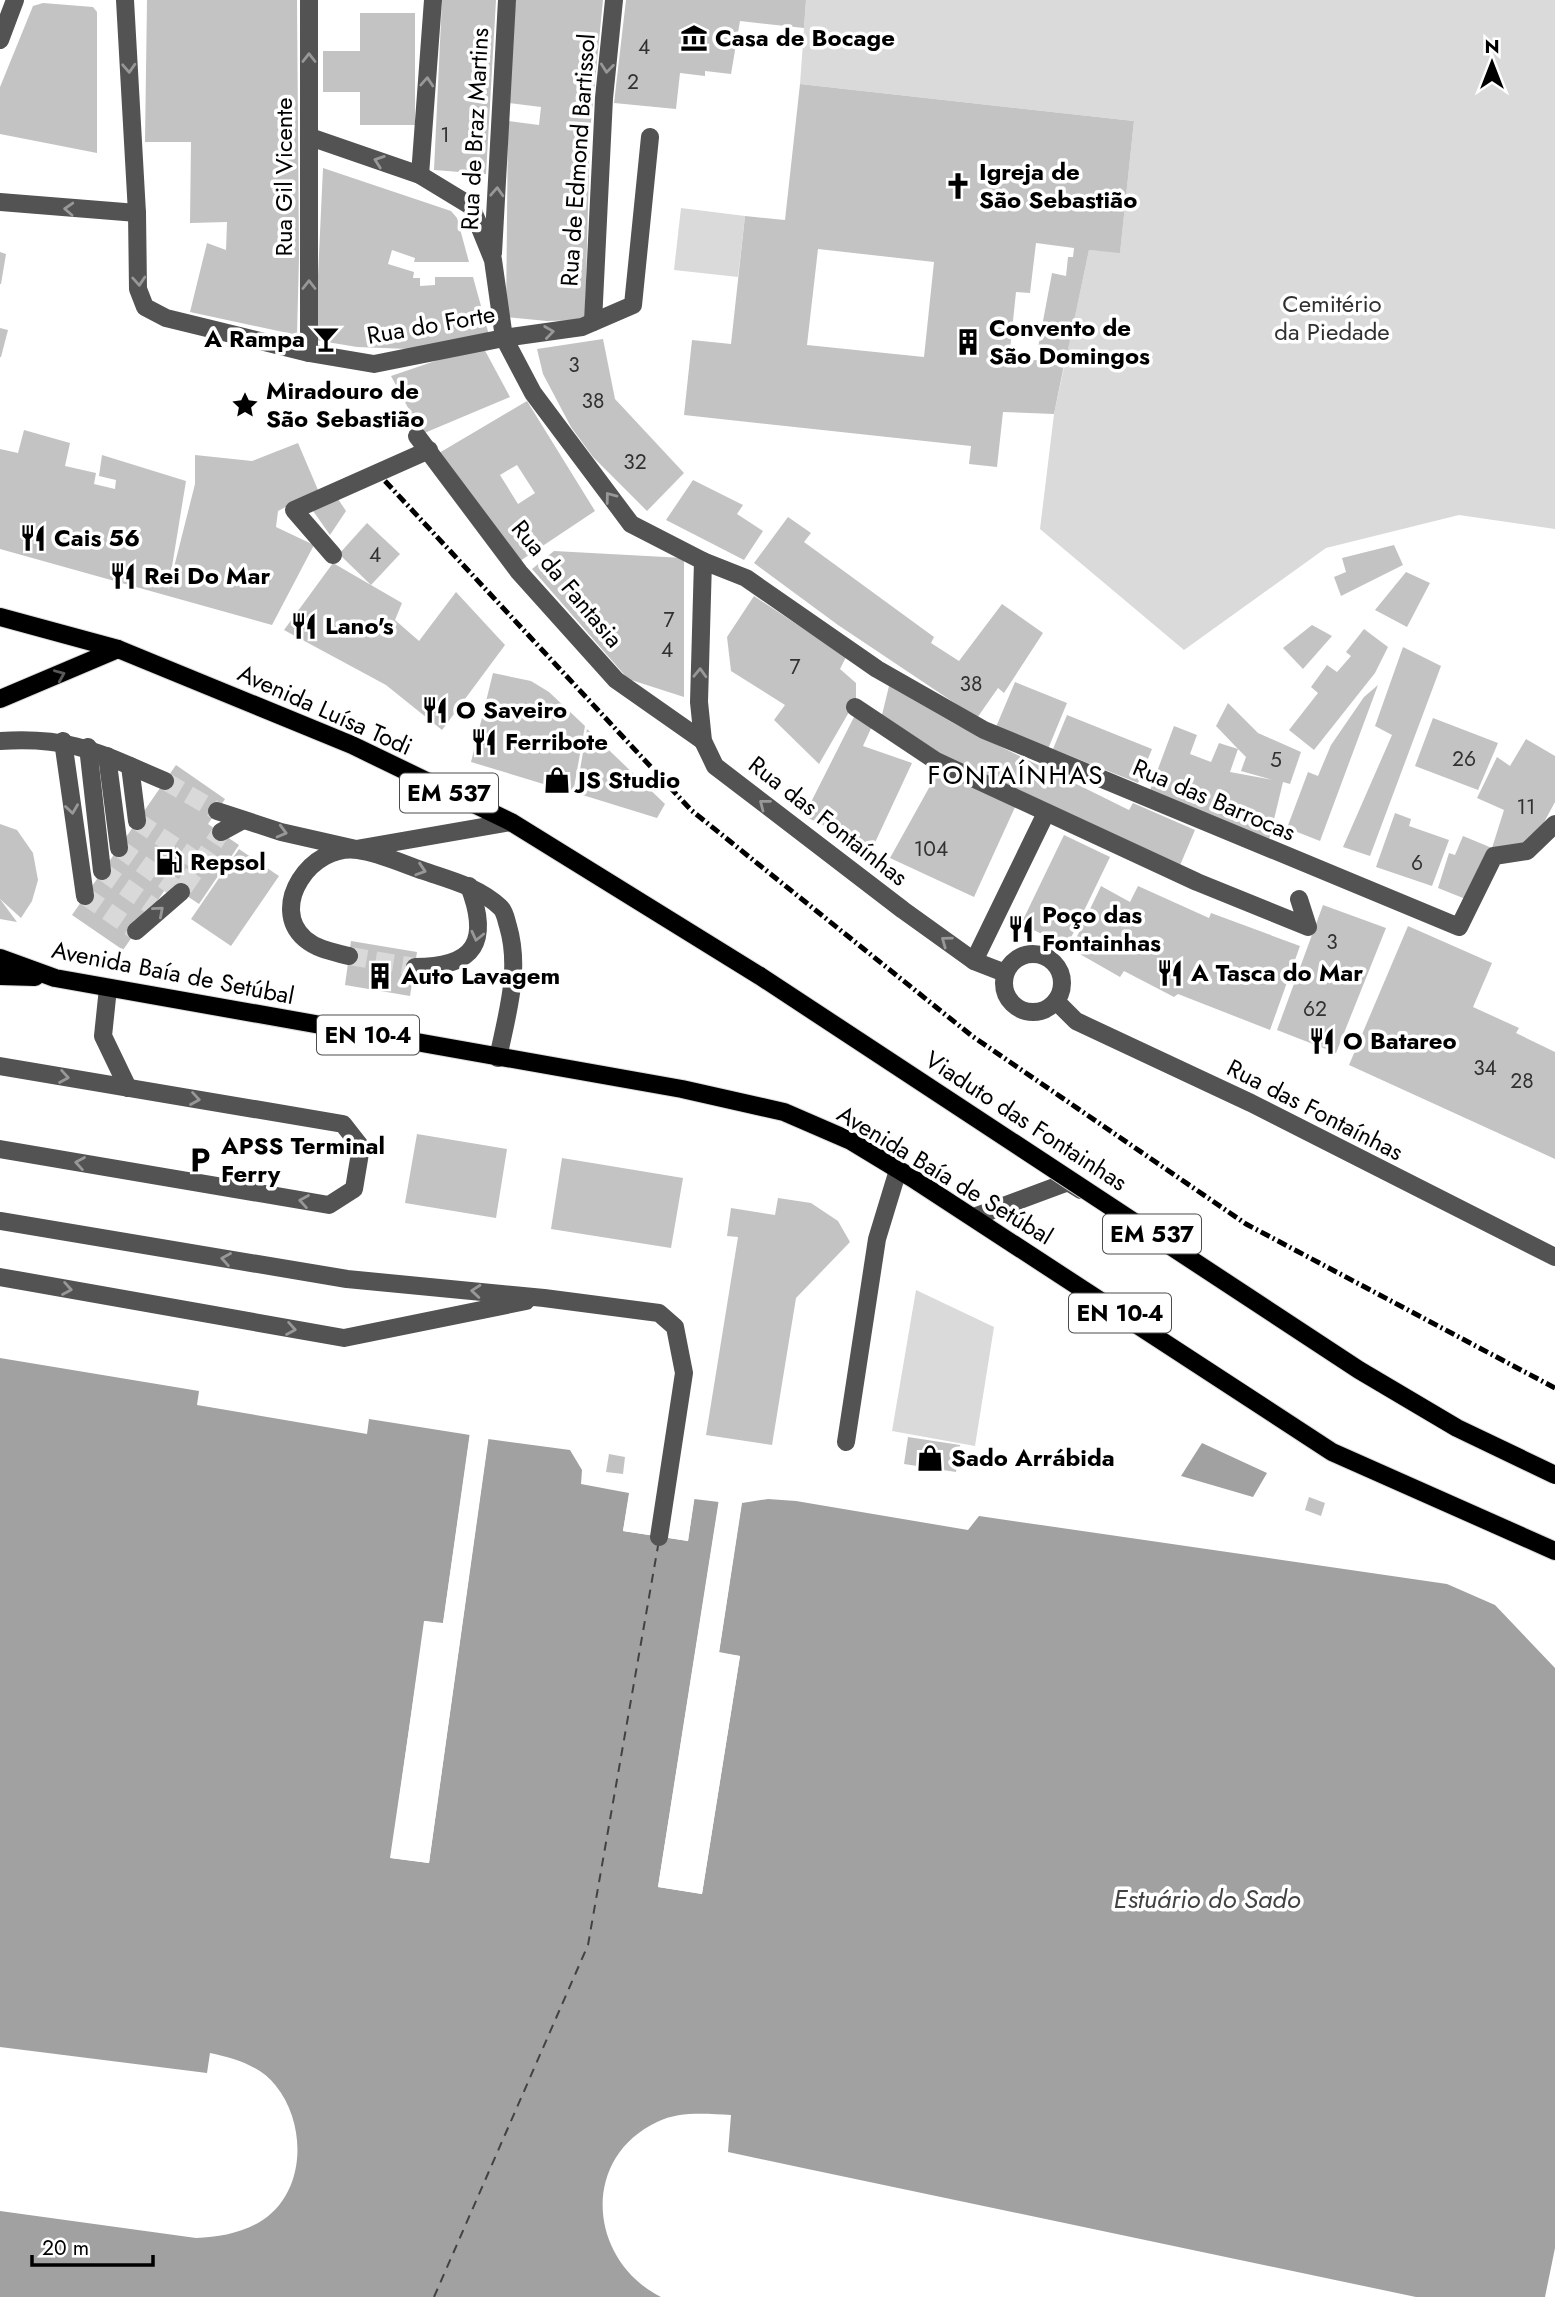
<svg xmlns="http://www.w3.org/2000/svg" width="1555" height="2297" font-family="Jost,sans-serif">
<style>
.green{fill:#dadada}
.water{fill:#a1a1a1}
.pier{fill:#fff}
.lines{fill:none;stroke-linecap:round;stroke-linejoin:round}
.ferry{stroke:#424242;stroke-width:2;stroke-dasharray:9 7;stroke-linecap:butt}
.building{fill:#c3c3c3;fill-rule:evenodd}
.minor-tunnel{stroke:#d9d9d9;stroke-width:18;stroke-dasharray:18 9;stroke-linecap:butt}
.major-casing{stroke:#dbdbdb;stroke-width:20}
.minor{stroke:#535353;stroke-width:18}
.major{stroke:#000;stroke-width:18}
.rail{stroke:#000;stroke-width:5;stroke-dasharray:10 3.5 2 3.5;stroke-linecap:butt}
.major-bridge-casing{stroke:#dbdbdb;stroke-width:20;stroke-linecap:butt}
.major-bridge{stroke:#000;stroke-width:18}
.oneway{stroke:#989898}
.oneway2{stroke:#595959}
.labels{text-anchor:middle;stroke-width:7;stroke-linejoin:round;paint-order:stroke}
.number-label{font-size:21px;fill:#313131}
.shield{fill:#fff;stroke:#4c4c4c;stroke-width:2}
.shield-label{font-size:23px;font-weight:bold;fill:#000}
.poi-label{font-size:24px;font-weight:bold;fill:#000;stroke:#fff;text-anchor:start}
.street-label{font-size:24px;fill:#000;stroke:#fff}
.park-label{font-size:24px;fill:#313131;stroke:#fff}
.neighbourhood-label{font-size:26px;letter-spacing:2px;fill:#000;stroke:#fff}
.water-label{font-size:26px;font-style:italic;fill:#424242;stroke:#fff}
</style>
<rect width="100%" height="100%" fill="#fff"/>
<g class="green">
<polygon points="806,0 1555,0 1555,529 1459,515 1326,548 1184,650 1040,529 1054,414 1089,250 1120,252 1134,121 800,84"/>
<polygon points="681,208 745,216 738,277 674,270"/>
<polygon points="916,1290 994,1327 975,1446 892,1431"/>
</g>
<g class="water">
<path d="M0,1358L199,1391L197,1405L367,1434L369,1419L470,1435L443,1624L424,1621L391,1858L429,1863L488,1439L570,1450L582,1470L581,1484L629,1493L623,1531L688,1541L694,1499L719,1502L658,1887L702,1894L740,1656L719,1653L742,1503L768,1499L796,1501L968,1530L979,1516L1447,1584L1495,1605L1555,1668V2248L1545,2297H1416L803,2168L728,2152L731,2115C706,2114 680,2111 657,2122C579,2159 589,2261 661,2297H0V2211L196,2238C218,2237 238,2234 258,2223C306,2196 308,2126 276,2086C261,2066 234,2058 210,2053L207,2073L0,2047Z"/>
<polygon points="1202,1443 1267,1473 1253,1497 1181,1476"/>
</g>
<g class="pier">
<polygon points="470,1432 473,1436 447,1624 443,1627 428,1625 394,1855 426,1859 485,1438 489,1435 429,1863 390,1858 425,1621 443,1623"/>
<polygon points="630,1490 633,1494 627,1528 685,1537 691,1498 695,1495 688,1541 623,1531"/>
<polygon points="719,1499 722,1503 662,1884 699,1890 736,1659 718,1656 716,1652 738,1503 742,1500 719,1652 740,1656 702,1894 658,1887"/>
</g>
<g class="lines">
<polyline class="ferry" points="434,2297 588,1945 658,1546"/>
</g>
<g class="building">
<polygon points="147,0 297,0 299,257 297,335 190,312 207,243 226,250 227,222 190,223 191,142 145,142"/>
<polygon points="442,0 496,0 486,174 434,170"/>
<polygon points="516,0 603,0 590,132 585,320 547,321 506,317 508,121 539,125 541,107 509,103 509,44"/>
<polygon points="626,0 806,0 804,28 740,21 731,74 705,71 705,76 680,73 676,109 614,103"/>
<polygon points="43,3 93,7 97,12 97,153 0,134 0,87 33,6"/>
<polygon points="360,13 415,13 415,125 360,125 360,92 323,92 323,51 360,51"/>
<path d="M800,84L1134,121L1120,253L1089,250L1066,359L1037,353L1052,273L1066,276L1068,257H1073L1074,248L1036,243L1030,293L1016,292L1009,359L1056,361L1055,365H1064L1054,414L1003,412L997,467L969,464L971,446L684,415L692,340L731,344L745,216L785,220ZM818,249L934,262L924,357L807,345Z"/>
<polygon points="323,168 451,211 457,218 469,262 414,262 415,258 392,250 388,264 414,272 413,278 420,278 420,286 435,285 435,277 473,277 489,335 409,349 357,347 315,340"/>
<polygon points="0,252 6,254 1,284 0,284"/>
<polygon points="0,328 8,330 1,357 0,357"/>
<polygon points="603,339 615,399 684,473 647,511 593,457 571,427 543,374 537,349"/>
<polygon points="482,345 510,397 422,434 391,376"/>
<path d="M527,401L595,511L520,561L439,453ZM517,465L535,493L518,504L500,475Z"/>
<polygon points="24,430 70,443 65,466 96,473 94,484 115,489 116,480 99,476 102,455 186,481 168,591 195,484 195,455 252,461 298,443 318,490 278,511 276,527 314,545 272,625 0,549 0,449 18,453"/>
<polygon points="693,480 743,505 737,514 763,531 744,560 666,520"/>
<polygon points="336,496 346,511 330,535 311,508"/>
<polygon points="788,517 811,533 804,542 934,637 931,643 959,661 1002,604 1043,633 1004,693 998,688 977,718 838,625 754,563"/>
<polygon points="367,523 400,554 371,585 339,554"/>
<polygon points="1394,545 1403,565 1341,596 1334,577 1346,572 1342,558"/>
<polygon points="554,551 684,558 684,697 628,679 532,569"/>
<polygon points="333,563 402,603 395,620 419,641 456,592 505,645 442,730 386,685 284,630"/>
<polygon points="1406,572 1430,583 1407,627 1375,610"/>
<polygon points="754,596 846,657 840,669 856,683 856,700 819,764 774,720 785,705 731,671 727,637"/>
<polygon points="1312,625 1332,636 1303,669 1283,648"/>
<polygon points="1364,629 1388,647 1375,673 1314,750 1289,730 1318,693 1311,687 1327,665 1337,672 1351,656 1346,652"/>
<polygon points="1403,647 1441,666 1370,856 1343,847 1392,735 1375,726"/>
<polygon points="493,673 531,681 549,692 585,726 573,793 471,762"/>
<polygon points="1015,682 1067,703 1048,749 996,727"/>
<polygon points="1378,685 1320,841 1287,828 1308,772 1318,776 1331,745 1364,697"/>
<polygon points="889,686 955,724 1129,810 1133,803 1195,830 1178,870 938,754 881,719"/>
<path d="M1228,703L1258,733L1301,752L1290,784L1283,782L1269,840L1149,793L1174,726L1197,735L1190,754L1211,762L1219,743L1238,749L1216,726ZM1238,749L1246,757L1241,771L1273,780L1230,772Z"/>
<polygon points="856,713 873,724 863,746 912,763 872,849 804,816"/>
<polygon points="1067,715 1152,749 1138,783 1053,749"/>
<polygon points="1433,718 1498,743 1478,790 1415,766"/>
<polygon points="587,729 665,804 657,818 576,793"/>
<polygon points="1526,739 1555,756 1555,802 1542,826 1524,846 1492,848 1504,810 1477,798 1497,757 1510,766"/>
<polygon points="176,765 225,799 208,824 239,845 199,904 169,884 123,950 72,915"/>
<polygon points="940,768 1016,805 974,897 890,858"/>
<polygon points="1395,813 1411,819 1409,826 1449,840 1432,886 1376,867"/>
<polygon points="0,824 17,830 33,853 38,880 32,901 21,918 0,899"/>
<polygon points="1064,835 1110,857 1067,946 1021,924"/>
<polygon points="1463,836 1492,848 1468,900 1438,888 1449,853 1455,855"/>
<polygon points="239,849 279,876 231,946 191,919"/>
<polygon points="1101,886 1130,902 1138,886 1209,918 1211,913 1300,946 1270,1030 1178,994 1174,997 1124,971 1120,977 1071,949"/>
<polygon points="0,899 17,922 0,919"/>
<polygon points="1323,905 1386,928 1336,1053 1277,1030"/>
<polygon points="1408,926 1492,963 1473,1007 1519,1028 1516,1033 1555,1052 1555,1159 1349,1065"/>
<polygon points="351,941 417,952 410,996 345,985"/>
<polygon points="417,1134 507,1149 496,1218 405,1203"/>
<polygon points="562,1158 683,1178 671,1248 551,1229"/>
<polygon points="778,1198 811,1203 838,1221 850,1242 796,1298 772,1445 706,1435 738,1237 727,1236 731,1208 775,1215"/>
<polygon points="908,1437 960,1445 956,1472 904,1464"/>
<polygon points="609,1454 625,1457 623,1474 606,1472"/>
<polygon points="1309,1497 1325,1503 1321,1516 1305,1510"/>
</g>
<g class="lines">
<g class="minor-tunnel">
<polyline points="165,781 217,811"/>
<polyline points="137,821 200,863"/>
<polyline points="119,848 181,892 221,832"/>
<polyline points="102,871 159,911"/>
<polyline points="85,896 136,931"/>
<polyline points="349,956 415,967"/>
</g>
<defs>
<g id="major">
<polyline points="0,617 118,649 352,745 511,822 760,976"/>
<polyline points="0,699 118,649"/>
<polyline points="0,958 55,978 682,1089 784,1112 851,1141 912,1178 1332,1452 1555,1551"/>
<polyline points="0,976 35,977"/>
</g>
</defs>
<use href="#major" class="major-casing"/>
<g class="minor">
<polyline points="125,0 137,213 138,289 145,307 166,318 309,353 374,364 504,338 582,327 633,305 650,137"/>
<polyline points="0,40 15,0"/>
<polyline points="310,137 420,175 471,206 493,260 504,338 533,393 631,524 703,561 699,702 703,741 715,766 903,910 974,961 1005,973"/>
<polyline points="420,175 433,0"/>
<polyline points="0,202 137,213"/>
<polyline points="493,253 507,0"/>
<polyline points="593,322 604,98 614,0"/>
<polyline points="309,353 309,0"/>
<polyline points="417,436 519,572 616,680 703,741"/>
<polyline points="333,555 294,510 429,450"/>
<polyline points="703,561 746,578 877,669 984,730 1459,927 1494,856 1527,851 1555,824"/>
<polyline points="855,707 936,761 1197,882 1308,927 1299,899"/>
<path d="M0,741C72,736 101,754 165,781"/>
<polyline points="63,741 85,896"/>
<polyline points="88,747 102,871"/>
<polyline points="107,756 119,848"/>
<polyline points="130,766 137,821"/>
<polyline points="217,811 281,832 356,849 511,822"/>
<polyline points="221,832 243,820"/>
<polyline points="136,931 181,892"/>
<circle cx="1033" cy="983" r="29"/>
<path d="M349,956C334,952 318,950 305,939C268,907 311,843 358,850C380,853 403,864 424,871C450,880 479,887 500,907C505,911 506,920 508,926C521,970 507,1014 498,1058"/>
<polyline points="974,961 1046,813"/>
<path d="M415,967C476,967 490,941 469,886"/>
<polyline points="108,988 103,1036 128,1088"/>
<polyline points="1056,1001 1076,1021 1251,1103 1555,1257"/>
<polyline points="0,1066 343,1124 361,1147 354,1189 329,1205 0,1149"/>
<polyline points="974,1217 1068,1182 1081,1190"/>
<polyline points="0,1221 347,1279 544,1298 659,1313 675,1327 684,1373 659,1537"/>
<polyline points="0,1277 344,1338 526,1301"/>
<polyline points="846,1442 877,1239 898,1170"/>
</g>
<use href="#major" class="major"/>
<polyline class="rail" points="385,481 691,810 972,1036 1246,1224 1555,1388"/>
<defs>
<polyline id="major-bridge" points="760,976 1359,1370 1457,1428 1555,1475"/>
</defs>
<use href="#major-bridge" class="major-bridge-casing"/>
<use href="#major-bridge" class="major-bridge"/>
</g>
<defs><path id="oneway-chevron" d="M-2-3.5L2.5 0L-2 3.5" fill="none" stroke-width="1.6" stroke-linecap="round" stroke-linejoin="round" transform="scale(1.75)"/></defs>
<g class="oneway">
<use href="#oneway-chevron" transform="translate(309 58) rotate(-90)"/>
<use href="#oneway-chevron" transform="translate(129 68) rotate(87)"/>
<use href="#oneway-chevron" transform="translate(607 68) rotate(96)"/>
<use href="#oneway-chevron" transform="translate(427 82) rotate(-86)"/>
<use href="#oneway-chevron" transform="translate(379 161) rotate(-161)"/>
<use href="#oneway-chevron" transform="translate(497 192) rotate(-87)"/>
<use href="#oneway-chevron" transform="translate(69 209) rotate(-177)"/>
<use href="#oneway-chevron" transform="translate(139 281) rotate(86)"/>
<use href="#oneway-chevron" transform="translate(309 285) rotate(-90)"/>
<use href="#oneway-chevron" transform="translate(549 332) rotate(-8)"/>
<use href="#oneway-chevron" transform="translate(610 497) rotate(-127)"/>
<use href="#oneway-chevron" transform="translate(700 673) rotate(-88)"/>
<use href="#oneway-chevron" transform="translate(764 804) rotate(-142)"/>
<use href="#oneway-chevron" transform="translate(72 809) rotate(82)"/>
<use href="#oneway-chevron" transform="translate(282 832) rotate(15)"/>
<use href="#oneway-chevron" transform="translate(421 870) rotate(18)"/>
<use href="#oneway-chevron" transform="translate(159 911) rotate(-41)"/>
<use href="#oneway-chevron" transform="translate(477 936) rotate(103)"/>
<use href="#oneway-chevron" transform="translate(946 941) rotate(-144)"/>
<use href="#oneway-chevron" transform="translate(64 1077) rotate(10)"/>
<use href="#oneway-chevron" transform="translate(195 1099) rotate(9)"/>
<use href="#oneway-chevron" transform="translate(80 1163) rotate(-170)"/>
<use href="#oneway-chevron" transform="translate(304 1201) rotate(-170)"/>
<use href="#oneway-chevron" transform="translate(226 1259) rotate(-170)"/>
<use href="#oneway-chevron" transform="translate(67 1289) rotate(10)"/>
<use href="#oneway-chevron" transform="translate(476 1291) rotate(-175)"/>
<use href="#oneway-chevron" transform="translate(291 1329) rotate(10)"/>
</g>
<use class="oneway2" href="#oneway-chevron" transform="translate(60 675) rotate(-23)"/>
<defs>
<symbol id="museum-bare" viewBox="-9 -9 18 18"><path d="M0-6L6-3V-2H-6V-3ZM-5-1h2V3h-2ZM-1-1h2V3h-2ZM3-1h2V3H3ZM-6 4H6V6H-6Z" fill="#000" stroke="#fff" stroke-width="2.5" paint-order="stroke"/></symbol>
<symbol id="church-bare" viewBox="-9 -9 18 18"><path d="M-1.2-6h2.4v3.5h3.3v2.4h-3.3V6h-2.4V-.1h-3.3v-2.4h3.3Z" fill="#000" stroke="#fff" stroke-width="2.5" paint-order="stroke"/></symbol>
<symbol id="bar-bare" viewBox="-9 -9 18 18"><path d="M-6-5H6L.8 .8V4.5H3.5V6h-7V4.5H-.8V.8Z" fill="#000" stroke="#fff" stroke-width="2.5" paint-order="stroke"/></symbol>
<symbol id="building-bare" viewBox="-9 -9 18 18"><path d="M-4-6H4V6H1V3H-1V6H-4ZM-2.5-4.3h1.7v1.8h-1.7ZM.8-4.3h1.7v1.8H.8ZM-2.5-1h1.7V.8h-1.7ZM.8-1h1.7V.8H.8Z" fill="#000" stroke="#fff" stroke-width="2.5" paint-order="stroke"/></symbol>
<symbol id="sight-bare" viewBox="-9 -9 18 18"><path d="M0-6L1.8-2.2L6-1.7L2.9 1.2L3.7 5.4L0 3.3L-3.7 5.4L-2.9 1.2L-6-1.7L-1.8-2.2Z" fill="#000" stroke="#fff" stroke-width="2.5" paint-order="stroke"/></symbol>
<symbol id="restaurant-bare" viewBox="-9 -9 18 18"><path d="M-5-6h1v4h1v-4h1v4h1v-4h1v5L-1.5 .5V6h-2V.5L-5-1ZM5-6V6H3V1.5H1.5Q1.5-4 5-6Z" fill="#000" stroke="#fff" stroke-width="2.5" paint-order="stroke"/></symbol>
<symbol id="shop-bare" viewBox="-9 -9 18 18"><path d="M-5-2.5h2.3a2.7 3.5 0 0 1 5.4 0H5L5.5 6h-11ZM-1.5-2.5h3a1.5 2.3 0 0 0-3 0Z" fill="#000" stroke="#fff" stroke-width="2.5" paint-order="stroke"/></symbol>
<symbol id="fuel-bare" viewBox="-9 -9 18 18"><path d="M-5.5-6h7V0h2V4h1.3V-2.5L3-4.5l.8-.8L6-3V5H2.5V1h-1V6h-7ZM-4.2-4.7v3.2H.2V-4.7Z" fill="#000" stroke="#fff" stroke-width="2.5" paint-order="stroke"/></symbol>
<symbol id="parking-bare" viewBox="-9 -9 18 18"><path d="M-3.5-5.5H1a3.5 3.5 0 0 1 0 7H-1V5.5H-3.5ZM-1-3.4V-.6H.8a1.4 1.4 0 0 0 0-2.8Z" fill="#000" stroke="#fff" stroke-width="2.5" paint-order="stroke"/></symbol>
</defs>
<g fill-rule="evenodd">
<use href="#museum-bare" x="675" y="19" width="38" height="38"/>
<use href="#church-bare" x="939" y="167" width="38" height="38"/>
<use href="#bar-bare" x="307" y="320" width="38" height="38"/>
<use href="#building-bare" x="949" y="323" width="38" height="38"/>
<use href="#sight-bare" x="226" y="386" width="38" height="38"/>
<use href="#restaurant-bare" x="14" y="519" width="38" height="38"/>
<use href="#restaurant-bare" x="104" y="557" width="38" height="38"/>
<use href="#restaurant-bare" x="285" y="607" width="38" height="38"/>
<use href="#restaurant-bare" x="416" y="691" width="38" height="38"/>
<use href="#restaurant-bare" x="465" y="723" width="38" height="38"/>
<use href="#shop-bare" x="538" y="761" width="38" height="38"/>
<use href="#fuel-bare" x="150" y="843" width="38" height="38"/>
<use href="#restaurant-bare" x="1002" y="910" width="38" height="38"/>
<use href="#restaurant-bare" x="1151" y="954" width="38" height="38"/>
<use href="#building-bare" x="361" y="957" width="38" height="38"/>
<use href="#restaurant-bare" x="1303" y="1022" width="38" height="38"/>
<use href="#parking-bare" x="181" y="1141" width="38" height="38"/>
<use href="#shop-bare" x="911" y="1439" width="38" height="38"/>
</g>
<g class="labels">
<g class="number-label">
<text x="644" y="54">4</text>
<text x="633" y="89">2</text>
<text x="445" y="142">1</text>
<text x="574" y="372">3</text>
<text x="593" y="408">38</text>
<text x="635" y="469">32</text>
<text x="375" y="562">4</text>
<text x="669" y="627">7</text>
<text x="667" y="657">4</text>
<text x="795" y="674">7</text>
<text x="971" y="691">38</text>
<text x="1464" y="766">26</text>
<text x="1276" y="767">5</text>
<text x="1526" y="814">11</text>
<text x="931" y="856">104</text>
<text x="1417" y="870">6</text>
<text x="1332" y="949">3</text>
<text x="1315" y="1016">62</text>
<text x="1485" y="1075">34</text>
<text x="1522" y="1088">28</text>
</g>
<g class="shield">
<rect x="400" y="773.5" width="98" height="39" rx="5"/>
<rect x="317" y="1015.5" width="102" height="39" rx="5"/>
<rect x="1103" y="1214.5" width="98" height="39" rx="5"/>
<rect x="1069" y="1293.5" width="102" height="39" rx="5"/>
</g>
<g class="shield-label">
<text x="449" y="801">EM 537</text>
<text x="368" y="1043">EN 10-4</text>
<text x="1152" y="1242">EM 537</text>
<text x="1120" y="1321">EN 10-4</text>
</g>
<g class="poi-label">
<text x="715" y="46">Casa de Bocage</text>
<text x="979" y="180">Igreja de<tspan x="979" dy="28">São Sebastião</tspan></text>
<text x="989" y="336">Convento de<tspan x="989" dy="28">São Domingos</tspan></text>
<text x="305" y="347" text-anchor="end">A Rampa</text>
<text x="266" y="399">Miradouro de<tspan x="266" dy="28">São Sebastião</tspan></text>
<text x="54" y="546">Cais 56</text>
<text x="144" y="584">Rei Do Mar</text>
<text x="325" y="634">Lano's</text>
<text x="456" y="718">O Saveiro</text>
<text x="505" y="750">Ferribote</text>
<text x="578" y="788">JS Studio</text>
<text x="190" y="870">Repsol</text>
<text x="1042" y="923">Poço das<tspan x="1042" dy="28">Fontainhas</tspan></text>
<text x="1191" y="981">A Tasca do Mar</text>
<text x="401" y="984">Auto Lavagem</text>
<text x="1343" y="1049">O Batareo</text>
<text x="221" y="1154">APSS Terminal<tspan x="221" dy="28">Ferry</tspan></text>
<text x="951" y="1466">Sado Arrábida</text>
</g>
<g class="street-label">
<text transform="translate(475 129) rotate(-87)" y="8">Rua de Braz Martins</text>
<text transform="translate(578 160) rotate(-86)" y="8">Rua de Edmond Bartissol</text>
<text transform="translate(284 177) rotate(-90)" y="8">Rua Gil Vicente</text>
<text transform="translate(431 325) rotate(-10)" y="8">Rua do Forte</text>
<text transform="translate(567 584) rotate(50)" y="8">Rua da Fantasia</text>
<text transform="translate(325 710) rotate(24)" y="8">Avenida Luísa Todi</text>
<text transform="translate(1214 800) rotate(23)" y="8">Rua das Barrocas</text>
<text transform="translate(828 821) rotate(38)" y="8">Rua das Fontaínhas</text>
<text transform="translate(173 973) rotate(11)" y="8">Avenida Baía de Setúbal</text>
<text transform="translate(1315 1110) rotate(27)" y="8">Rua das Fontaínhas</text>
<text transform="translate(1026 1121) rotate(33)" y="8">Viaduto das Fontainhas</text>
<text transform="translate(945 1175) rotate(31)" y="8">Avenida Baía de Setúbal</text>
</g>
<g class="park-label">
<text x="1332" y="312">Cemitério<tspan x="1332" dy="28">da Piedade</tspan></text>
</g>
<g class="neighbourhood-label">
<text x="1016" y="784">FONTAÍNHAS</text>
</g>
<g class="water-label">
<text x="1207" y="1908">Estuário do Sado</text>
</g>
</g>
<g transform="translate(1492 63)" stroke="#ffffff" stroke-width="5" paint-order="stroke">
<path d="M0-5L12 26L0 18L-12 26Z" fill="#000000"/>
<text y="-10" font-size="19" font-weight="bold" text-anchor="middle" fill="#000000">N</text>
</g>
<path d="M32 2255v10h121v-10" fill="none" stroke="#000000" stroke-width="3.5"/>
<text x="42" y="2255" font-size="21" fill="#000000" stroke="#ffffff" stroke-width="5" paint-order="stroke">20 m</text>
</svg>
